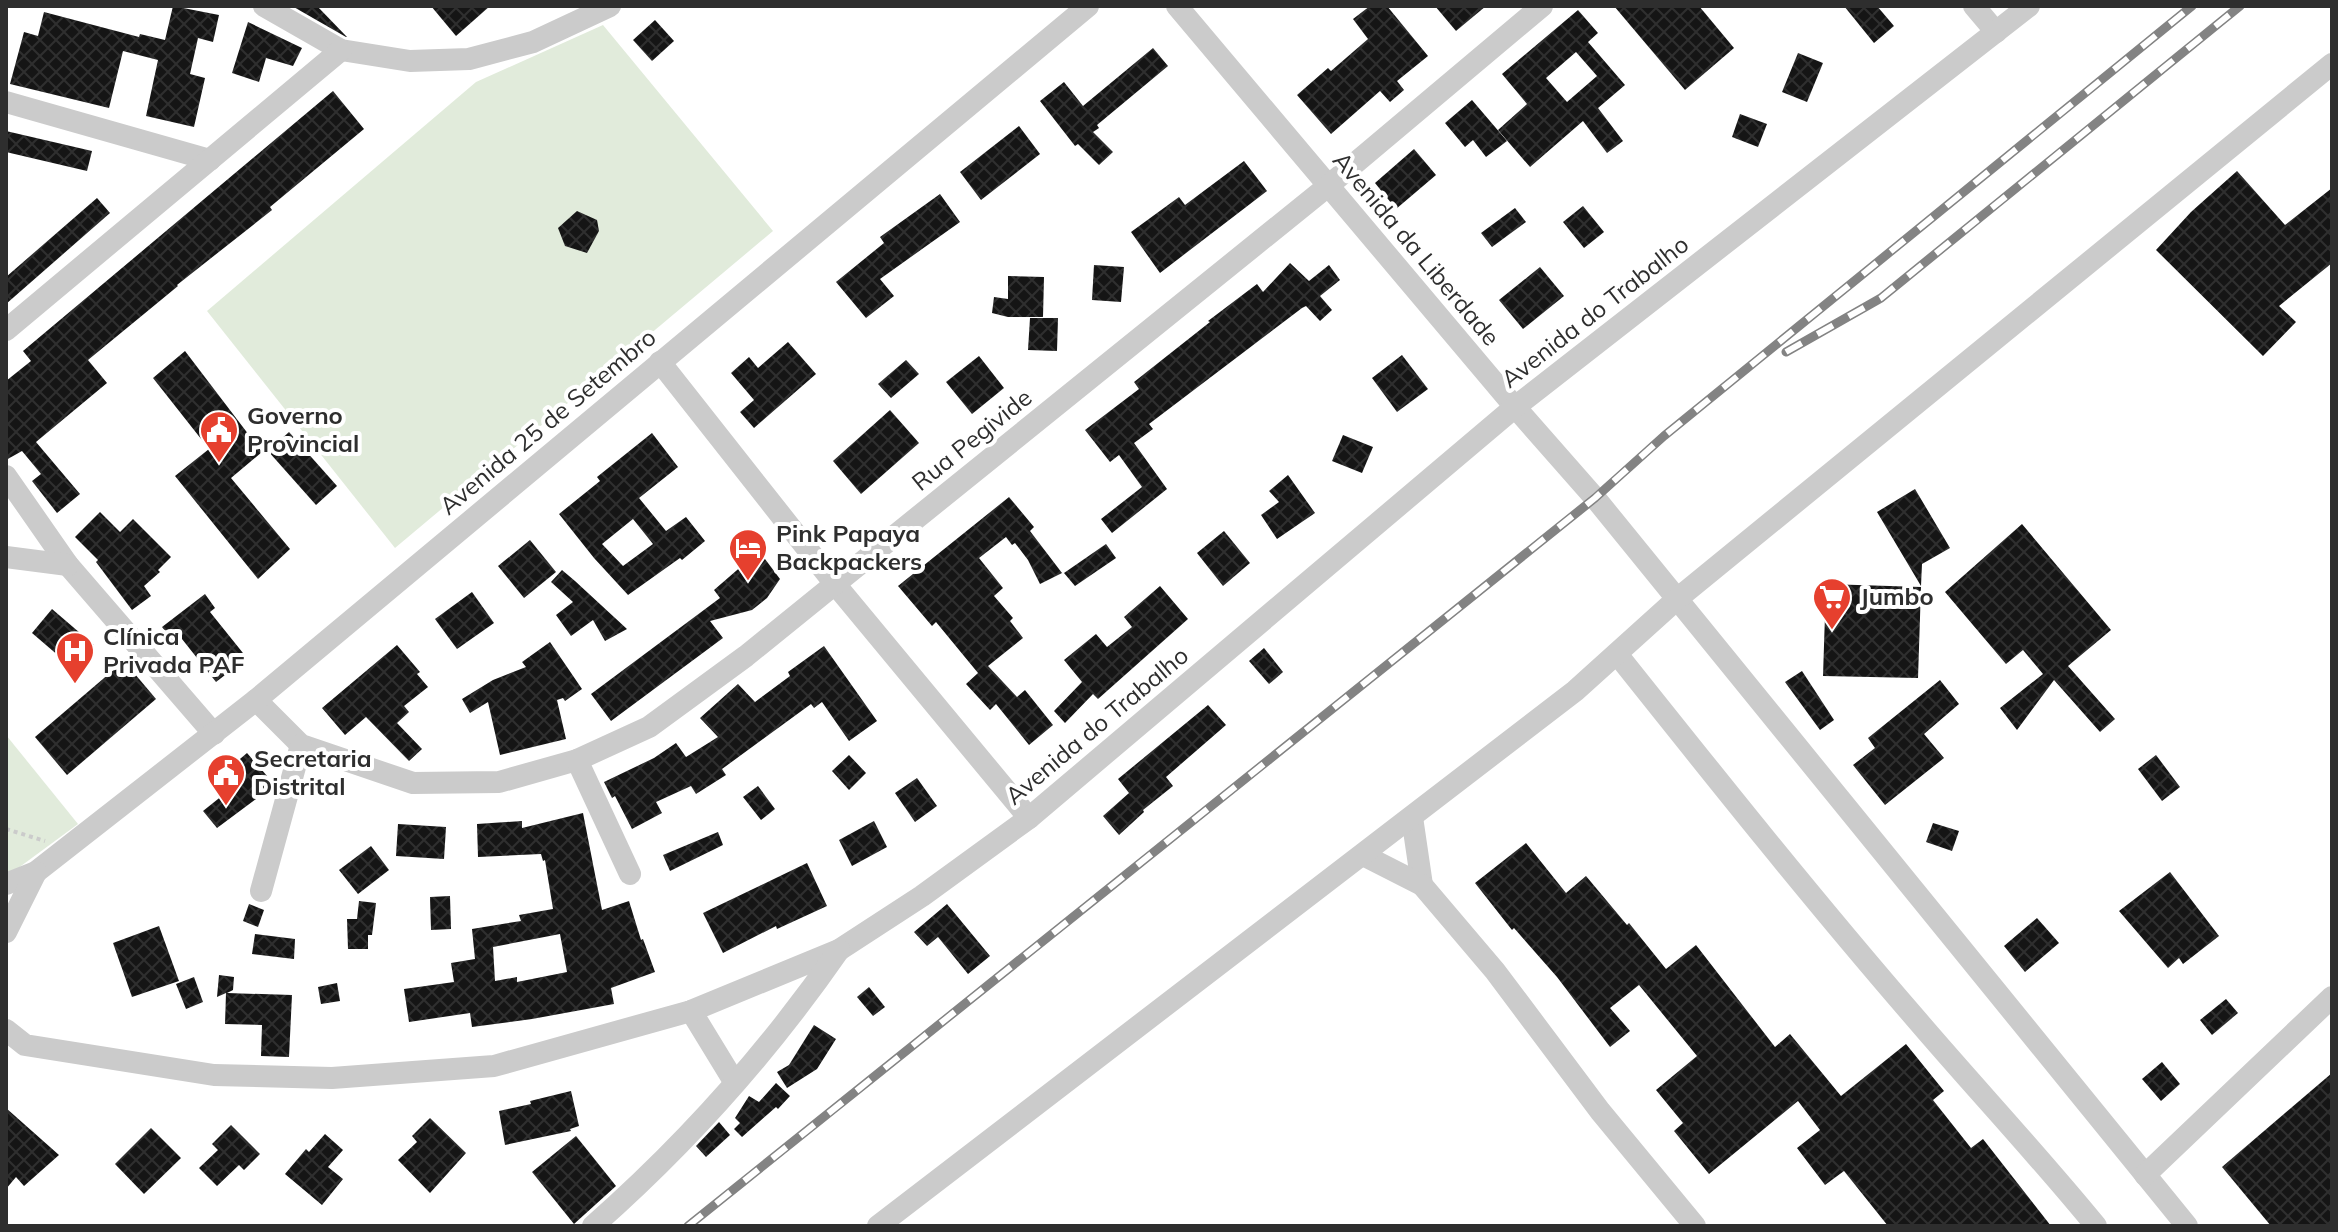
<svg xmlns="http://www.w3.org/2000/svg" width="2338" height="1232" font-family="Mulish,sans-serif">
<style>
.park{fill:#e1ebdb}
.building{fill:url(#building-cross-hatch);fill-rule:evenodd}
.lines{fill:none;stroke-linecap:round;stroke-linejoin:round}
.path{stroke:#cbcbcb;stroke-width:4;stroke-dasharray:4 4;stroke-linecap:butt}
.minor{stroke:#cbcbcb;stroke-width:22}
.rail-casing{stroke:#838383;stroke-width:9}
.rail{stroke:#fff;stroke-width:6;stroke-dasharray:18;stroke-linecap:butt}
.labels{text-anchor:middle;stroke-width:8;stroke-linejoin:round;paint-order:stroke}
.street-label{font-size:24px;fill:#2e2e2e;stroke:#fff}
.poi-label{font-size:24px;font-weight:bold;fill:#2e2e2e;stroke:#fff;text-anchor:start}
</style>
<defs>
<pattern id="building-cross-hatch" width="8" height="8" patternUnits="userSpaceOnUse" patternTransform="scale(2)"><rect width="8" height="8" fill="#151515"/><path d="M0 0l8 8M0 8l8-8" fill="none" stroke="#2f2f2f"/></pattern>
</defs>
<rect width="100%" height="100%" fill="#fff"/>
<g class="park">
<polygon points="603,25 773,231 395,548 207,311 476,82"/>
<polygon points="6,735 78,824 6,877"/>
</g>
<g class="building">
<polygon points="173,6 219,15 213,42 198,38 190,74 205,78 194,127 146,116 158,60 123,51 109,108 10,84 24,32 38,36 44,12 139,37 140,34 165,40"/>
<polygon points="292,6 317,6 347,37 346,37"/>
<polygon points="431,6 490,6 456,36"/>
<polygon points="1370,6 1387,6 1428,56 1397,81 1404,90 1390,102 1380,91 1331,134 1297,95 1328,68 1331,71 1368,39 1353,19"/>
<polygon points="1435,6 1486,6 1456,31"/>
<polygon points="1614,6 1699,6 1734,48 1685,90"/>
<polygon points="1844,6 1877,6 1894,26 1874,43"/>
<path d="M1578,10L1598,33L1588,42L1625,85L1598,108L1623,141L1607,153L1583,121L1530,167L1498,130L1527,104L1502,74ZM1576,52L1597,76L1567,102L1546,78Z"/>
<polygon points="655,20 674,41 652,61 633,40"/>
<polygon points="248,22 302,48 293,66 266,58 259,82 232,73"/>
<polygon points="1153,48 1168,66 1097,125 1099,128 1093,132 1113,152 1099,165 1078,144 1075,146 1040,101 1064,82 1083,106"/>
<polygon points="1798,53 1823,63 1807,102 1782,92"/>
<polygon points="333,91 364,129 270,207 272,210 177,285 178,286 88,360 107,383 36,442 80,494 57,513 32,481 41,474 22,451 6,460 6,381 31,361 23,351"/>
<polygon points="1472,100 1507,141 1486,157 1473,140 1465,147 1445,123"/>
<polygon points="1740,114 1767,124 1758,147 1732,137"/>
<polygon points="1019,126 1040,154 981,200 960,172"/>
<polygon points="6,131 92,151 87,171 6,152"/>
<polygon points="1414,149 1436,175 1396,209 1375,183"/>
<polygon points="1244,161 1267,191 1160,273 1131,232 1179,197 1185,205"/>
<polygon points="2237,171 2285,225 2332,188 2332,263 2279,306 2296,322 2263,356 2156,250 2191,212"/>
<polygon points="940,194 960,222 880,279 894,296 866,318 836,282 884,243 880,237"/>
<polygon points="97,198 110,213 6,304 6,277"/>
<polygon points="1583,206 1604,232 1584,248 1563,222"/>
<polygon points="1515,208 1526,222 1492,247 1481,233"/>
<polygon points="577,211 597,220 599,231 587,253 565,246 558,228"/>
<polygon points="1290,263 1309,281 1329,265 1340,280 1320,296 1332,310 1320,321 1306,306 1302,308 1149,424 1153,429 1134,443 1167,489 1112,533 1101,519 1142,487 1119,455 1110,462 1085,430 1139,389 1134,382 1210,322 1208,321 1257,284 1263,292"/>
<polygon points="1094,265 1124,267 1121,302 1092,300"/>
<polygon points="1540,267 1564,296 1523,329 1499,300"/>
<polygon points="1008,276 1044,277 1043,317 1008,317 992,313 994,297 1008,299"/>
<polygon points="1030,318 1058,318 1057,351 1028,350"/>
<polygon points="788,342 816,374 754,428 740,412 754,400 731,373 749,357 758,368"/>
<polygon points="185,351 262,452 231,478 290,549 258,579 175,476 209,449 153,378"/>
<polygon points="1402,355 1428,389 1397,412 1372,378"/>
<polygon points="979,356 1004,388 972,414 946,382"/>
<polygon points="906,360 919,374 891,398 878,384"/>
<polygon points="890,410 919,443 861,494 833,461"/>
<polygon points="289,432 337,486 316,505 268,451"/>
<path d="M652,433L678,467L639,498L666,531L686,517L705,541L682,560L680,558L628,595L594,558L559,514L600,481L597,477ZM633,519L653,544L623,566L602,544Z"/>
<polygon points="1343,435 1373,447 1362,473 1332,461"/>
<polygon points="1288,475 1315,513 1277,539 1261,515 1279,502 1269,491"/>
<polygon points="1915,489 1950,548 1922,564 1921,586 1877,512"/>
<polygon points="1009,497 1034,527 1030,531 1062,573 1040,584 1028,560 1015,543 1012,545 1006,537 979,558 1003,588 994,596 1013,618 1010,621 1023,638 988,666 1017,697 1025,690 1053,725 1029,745 996,704 990,710 966,684 978,673 936,622 932,626 898,586"/>
<polygon points="100,512 120,532 133,519 171,557 158,570 160,572 144,586 151,596 132,610 96,562 98,560 75,537"/>
<polygon points="2022,524 2111,630 2068,666 2115,719 2100,732 2054,680 2017,730 2000,708 2043,674 2023,650 2006,664 1945,592"/>
<polygon points="1224,531 1250,563 1223,586 1197,553"/>
<polygon points="530,540 556,572 524,598 498,566"/>
<polygon points="1106,544 1116,558 1075,586 1064,573"/>
<polygon points="759,551 780,579 767,598 752,610 710,621 723,638 611,721 591,694 720,598 714,590"/>
<polygon points="562,570 575,581 627,629 605,641 593,620 571,636 556,615 573,602 551,582"/>
<polygon points="1826,584 1921,587 1918,678 1823,676"/>
<polygon points="1160,586 1188,619 1098,699 1093,694 1065,723 1054,711 1082,682 1064,660 1096,634 1107,647 1132,627 1124,617"/>
<polygon points="472,592 494,623 457,649 435,619"/>
<polygon points="205,594 215,608 210,612 247,658 216,682 182,639 175,644 162,627"/>
<polygon points="52,609 94,645 74,669 32,633"/>
<polygon points="550,642 582,689 565,701 563,698 557,700 566,739 500,755 488,702 470,713 462,699 493,680 526,667 522,662"/>
<polygon points="397,645 420,672 417,674 428,687 404,706 409,712 397,723 422,749 409,761 366,717 345,735 322,708"/>
<polygon points="824,646 877,721 849,741 822,702 814,708 811,704 722,769 726,775 696,794 691,786 656,802 662,813 632,829 615,796 612,798 604,782 654,758 676,743 686,757 718,737 700,718 738,684 755,702 790,676 788,672"/>
<polygon points="1264,648 1283,672 1269,684 1249,661"/>
<polygon points="124,661 156,699 67,775 35,737"/>
<polygon points="1802,671 1834,720 1820,730 1785,682"/>
<polygon points="1940,680 1959,704 1924,734 1944,758 1885,805 1853,765 1875,748 1868,738"/>
<polygon points="1208,705 1226,725 1166,777 1173,786 1143,810 1144,812 1119,835 1103,816 1129,793 1118,779"/>
<polygon points="247,753 275,785 217,828 203,811 238,783 227,770"/>
<polygon points="849,755 866,773 849,790 832,771"/>
<polygon points="2156,755 2180,787 2162,801 2138,769"/>
<polygon points="917,778 937,806 915,822 895,793"/>
<polygon points="758,786 775,809 761,820 743,797"/>
<path d="M583,813L602,910L629,901L641,940L643,939L655,972L611,988L614,1004L532,1019L472,1027L470,1013L409,1022L404,989L454,982L451,963L475,959L472,929L521,921L519,915L553,909L545,860L543,861L541,854L478,857L477,824L522,821V828ZM560,934L567,972L517,982V977L495,981L493,947Z"/>
<polygon points="874,821 887,847 852,866 839,840"/>
<polygon points="1933,823 1959,831 1952,851 1926,842"/>
<polygon points="398,824 446,827 444,859 396,856"/>
<polygon points="718,832 723,845 670,871 663,855"/>
<polygon points="1526,843 1566,893 1586,876 1627,925 1629,923 1666,969 1696,945 1775,1047 1790,1034 1841,1096 1906,1044 1944,1091 1933,1100 1971,1148 1983,1139 2051,1226 1888,1226 1844,1171 1825,1185 1797,1148 1820,1130 1798,1101 1709,1174 1674,1131 1683,1123 1656,1090 1697,1056 1639,985 1610,1008 1630,1031 1610,1047 1557,977 1514,928 1512,930 1475,883"/>
<polygon points="371,846 389,870 358,894 339,870"/>
<polygon points="807,863 827,906 777,929 776,926 723,953 703,913"/>
<polygon points="2170,872 2219,936 2183,964 2179,958 2168,968 2119,911"/>
<polygon points="450,896 451,929 431,930 430,897"/>
<polygon points="359,901 376,903 372,935 368,935 368,949 348,949 347,919 357,919"/>
<polygon points="249,904 264,910 258,927 243,921"/>
<polygon points="947,904 990,956 968,974 938,937 927,946 914,932"/>
<polygon points="2037,918 2059,943 2025,972 2004,946"/>
<polygon points="159,926 179,981 132,997 113,943"/>
<polygon points="255,934 295,939 294,959 252,954"/>
<polygon points="219,975 234,977 233,990 227,993 292,995 289,1057 261,1056 262,1025 225,1024 226,993 217,997"/>
<polygon points="194,977 203,1002 186,1009 176,984"/>
<polygon points="337,983 340,1001 321,1004 318,987"/>
<polygon points="869,987 885,1007 873,1016 857,997"/>
<polygon points="2226,999 2238,1013 2212,1035 2200,1020"/>
<polygon points="814,1025 836,1039 817,1069 787,1088 777,1072 789,1065"/>
<polygon points="2162,1062 2180,1084 2161,1101 2142,1079"/>
<polygon points="2332,1073 2332,1226 2271,1226 2222,1167"/>
<polygon points="776,1083 790,1096 778,1109 776,1107 742,1137 734,1129 740,1123 735,1118 749,1096 759,1102"/>
<polygon points="571,1091 579,1126 570,1129 571,1131 505,1145 499,1111 531,1104 530,1101"/>
<polygon points="6,1108 59,1155 24,1186 16,1177 6,1189"/>
<polygon points="430,1118 466,1153 430,1193 398,1160 417,1142 412,1136"/>
<polygon points="719,1122 730,1135 706,1157 696,1146"/>
<polygon points="231,1125 260,1154 244,1170 239,1165 217,1186 199,1168 218,1150 212,1144"/>
<polygon points="151,1128 181,1158 144,1194 115,1164"/>
<polygon points="325,1134 343,1150 328,1167 343,1179 322,1205 285,1174 306,1149 309,1152"/>
<polygon points="576,1136 616,1186 574,1224 532,1172"/>
</g>
<g class="lines">
<polyline class="path" points="6,829 45,841"/>
<g class="minor">
<polyline points="264,6 341,50 410,61 469,59 533,42 610,6"/>
<polyline points="1177,6 1515,407 1595,498 2187,1226"/>
<polyline points="1974,6 1996,32"/>
<polyline points="6,102 210,160"/>
<polyline points="6,330 341,50"/>
<polyline points="660,362 835,584 1029,818"/>
<polyline points="6,476 68,565 214,734"/>
<polyline points="6,557 68,565"/>
<path d="M1617,654C1715,777 1813,900 1917,1020C1976,1089 2038,1155 2096,1226"/>
<polyline points="256,700 301,745 413,783 499,782 577,760 649,727 746,656 835,584 1328,186 1542,6"/>
<polyline points="577,760 630,874"/>
<polyline points="1412,817 1422,885"/>
<polyline points="1363,855 1422,885 1495,971 1600,1111 1695,1226"/>
<polyline points="6,884 36,872 256,700 1088,6"/>
<polyline points="261,891 301,745"/>
<polyline points="6,932 36,872"/>
<polyline points="691,1011 735,1083"/>
<polyline points="6,1030 25,1045 214,1075 332,1078 494,1066 691,1011 839,950 922,896 1029,818 1515,407 2029,6"/>
<polyline points="2145,1175 2332,997"/>
<path d="M593,1226C685,1145 769,1051 839,950"/>
<polyline points="878,1226 1575,691 1677,599 2332,64"/>
</g>
<defs>
<g id="rail">
<polyline points="1786,352 1881,298 2240,6"/>
<polyline points="688,1226 1595,498 1664,436 2192,6"/>
</g>
</defs>
<use href="#rail" class="rail-casing"/>
<use href="#rail" class="rail"/>
</g>
<defs>
<symbol id="civic-pin" viewBox="-11 -11 22 30"><path d="M0 17L-7.5 6A9.5 9.5 0 1 1 7.5 6Z" fill="#e6402e" stroke="#fff"/><path d="M-.6-6.5H3V-4.5H.6V-3L4-1V1h2V6H-6V1h2V-1L-.6-3ZM-1.2 2.5V6h2.4V2.5Z" fill="#fff"/></symbol>
<symbol id="hotel-pin" viewBox="-11 -11 22 30"><path d="M0 17L-7.5 6A9.5 9.5 0 1 1 7.5 6Z" fill="#e6402e" stroke="#fff"/><path d="M-6-4.5h1.5V1H6V5H4.5V3h-9V5H-6ZM-4 0a1.8 1.8 0 1 1 3.6 0ZM.5 0V-2.5h3Q6-2.5 6 0Z" fill="#fff"/></symbol>
<symbol id="supermarket-pin" viewBox="-11 -11 22 30"><path d="M0 17L-7.5 6A9.5 9.5 0 1 1 7.5 6Z" fill="#e6402e" stroke="#fff"/><path d="M-6-5.5h2.5l.6 2H6L4.5 2H-2.5L-4.4-4H-6ZM-1.5 3.2a1.3 1.3 0 1 0 .1 0ZM3 3.2a1.3 1.3 0 1 0 .1 0Z" fill="#fff"/></symbol>
<symbol id="hospital-pin" viewBox="-11 -11 22 30"><path d="M0 17L-7.5 6A9.5 9.5 0 1 1 7.5 6Z" fill="#e6402e" stroke="#fff"/><path d="M-5-5h3v3.5h4V-5h3V5h-3V1.5h-4V5h-3Z" fill="#fff"/></symbol>
</defs>
<g fill-rule="evenodd">
<use href="#civic-pin" x="197" y="408" width="44" height="60"/>
<use href="#hotel-pin" x="726" y="526" width="44" height="60"/>
<use href="#supermarket-pin" x="1810" y="575" width="44" height="60"/>
<use href="#hospital-pin" x="53" y="629" width="44" height="60"/>
<use href="#civic-pin" x="204" y="751" width="44" height="60"/>
</g>
<g class="labels">
<g class="street-label">
<text transform="translate(1416 249) rotate(50)" y="8">Avenida da Liberdade</text>
<text transform="translate(1595 312) rotate(-38)" y="8">Avenida do Trabalho</text>
<text transform="translate(548 422) rotate(-40)" y="8">Avenida 25 de Setembro</text>
<text transform="translate(972 440) rotate(-39)" y="8">Rua Pegivide</text>
<text transform="translate(1097 726) rotate(-40)" y="8">Avenida do Trabalho</text>
</g>
<g class="poi-label">
<text x="247" y="424">Governo<tspan x="247" dy="28">Provincial</tspan></text>
<text x="776" y="542">Pink Papaya<tspan x="776" dy="28">Backpackers</tspan></text>
<text x="1860" y="605">Jumbo</text>
<text x="103" y="645">Clínica<tspan x="103" dy="28">Privada PAF</tspan></text>
<text x="254" y="767">Secretaria<tspan x="254" dy="28">Distrital</tspan></text>
</g>
</g>
<rect width="2338" height="1232" fill="none" stroke="#2e2e2e" stroke-width="16"/>
</svg>
